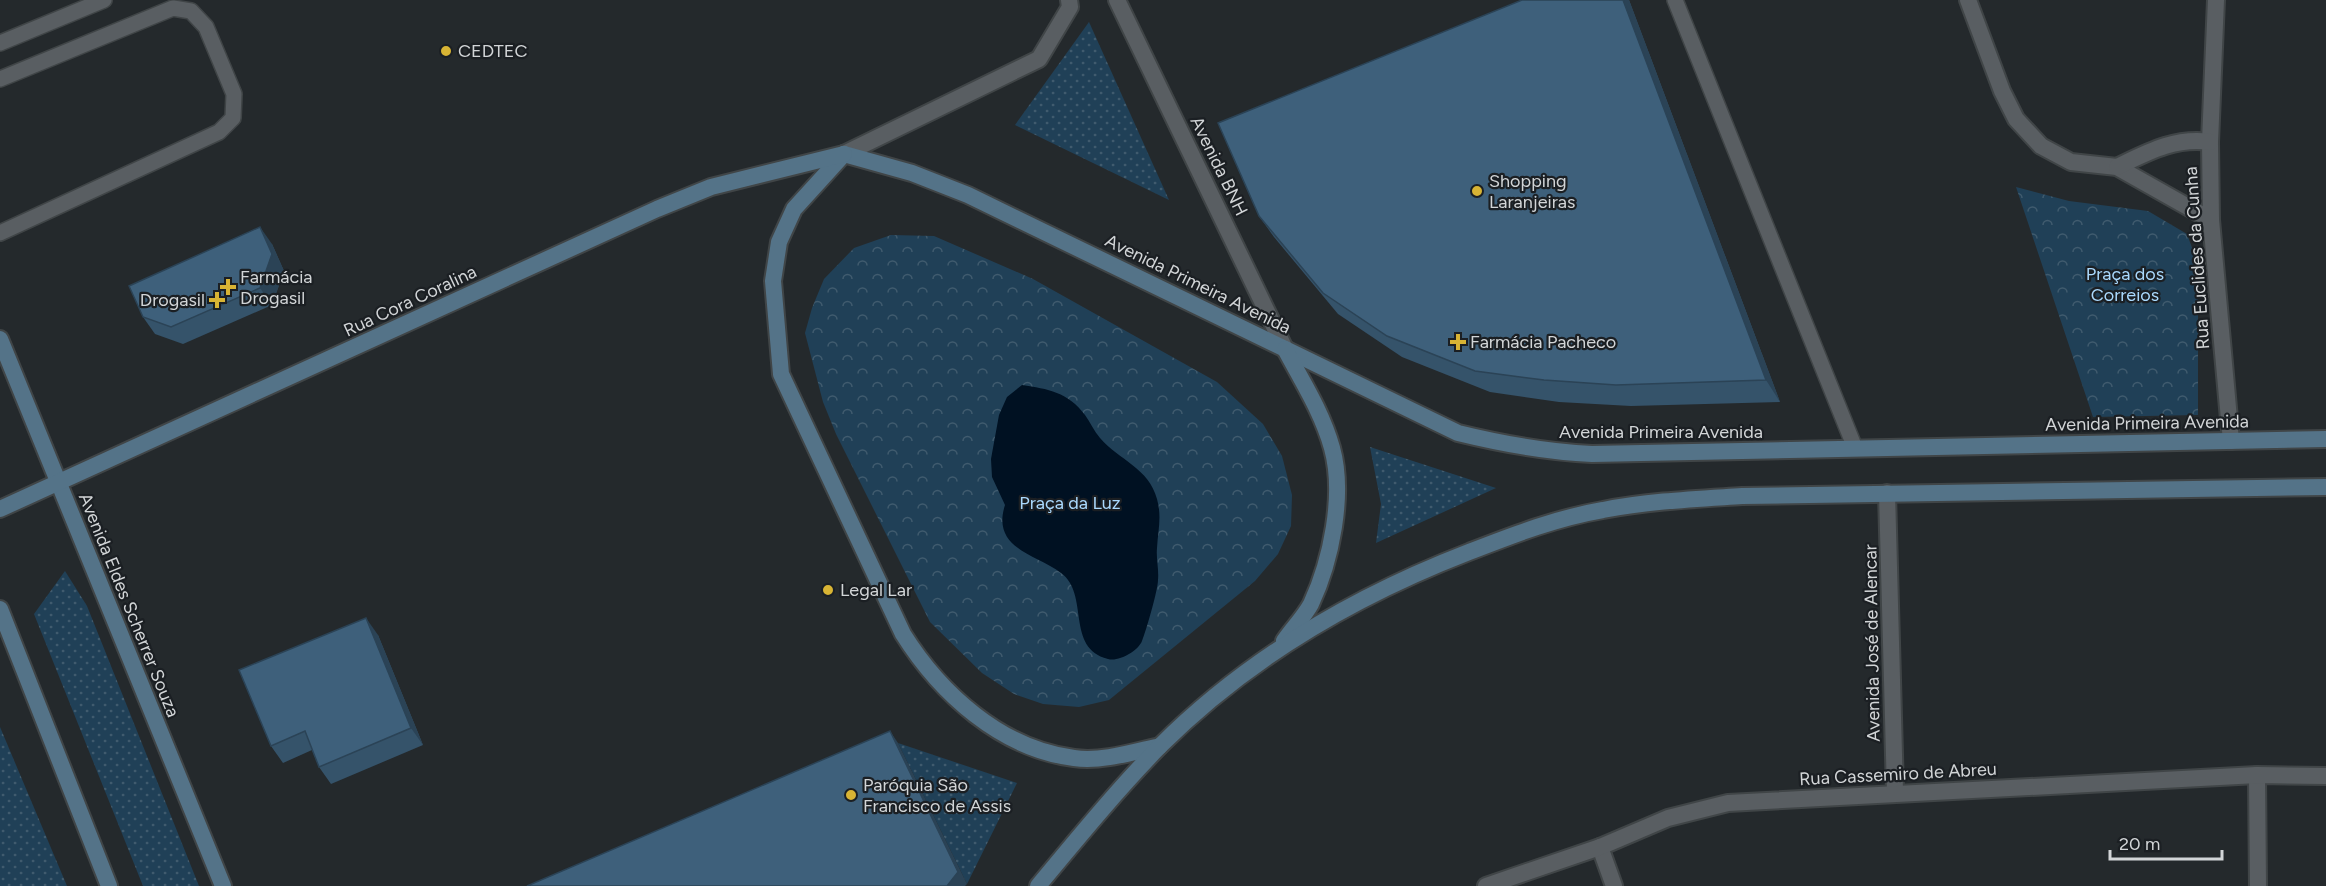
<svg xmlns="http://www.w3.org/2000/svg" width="2326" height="886" font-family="Figtree,sans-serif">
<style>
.grass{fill:url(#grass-dots)}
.park{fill:url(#park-crowns)}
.water{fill:#012}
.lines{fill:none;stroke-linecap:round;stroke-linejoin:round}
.service-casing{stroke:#404547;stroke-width:18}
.minor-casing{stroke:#404547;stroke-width:20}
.tertiary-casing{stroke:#404547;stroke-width:20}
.secondary-casing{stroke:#404547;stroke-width:20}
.service{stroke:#595e62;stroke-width:15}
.minor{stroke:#595e62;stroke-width:16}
.tertiary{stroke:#595e62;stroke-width:16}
.secondary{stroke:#547388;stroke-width:16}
.wall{fill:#35536a}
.shaded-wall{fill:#2b4356}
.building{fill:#3e607b;stroke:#2b4356;stroke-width:1.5}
.poi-dot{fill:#d8b434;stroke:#1b1f23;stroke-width:2}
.labels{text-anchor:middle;stroke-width:4.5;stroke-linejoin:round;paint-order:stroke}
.poi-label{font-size:18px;fill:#d2d5d7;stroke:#1b1f23;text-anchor:start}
.street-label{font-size:18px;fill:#d2d5d7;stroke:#1b1f23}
.park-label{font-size:18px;fill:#aad9fd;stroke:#1b1f23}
</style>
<defs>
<pattern id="grass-dots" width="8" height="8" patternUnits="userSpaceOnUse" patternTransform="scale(1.5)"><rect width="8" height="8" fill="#204057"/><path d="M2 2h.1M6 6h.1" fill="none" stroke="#405b6e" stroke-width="1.8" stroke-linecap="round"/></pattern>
<pattern id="park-crowns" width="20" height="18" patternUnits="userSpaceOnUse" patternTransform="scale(1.5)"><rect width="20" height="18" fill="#204057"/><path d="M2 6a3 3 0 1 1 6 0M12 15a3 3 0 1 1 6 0" fill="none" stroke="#405b6e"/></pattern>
</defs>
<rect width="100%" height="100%" fill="#24292c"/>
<g class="grass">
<polygon points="1089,22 1169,200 1015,125"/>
<polygon points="1370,447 1496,488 1376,543 1381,504"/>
<polygon points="65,571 87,606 199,886 143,886 34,614"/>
<polygon points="0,727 67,886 0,886"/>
<polygon points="898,743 1017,783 967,884"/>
</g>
<g class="park">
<polygon points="2016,187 2069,201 2148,211 2187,234 2198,264 2198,415 2093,417"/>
<polygon points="891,235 934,236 1033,279 1217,382 1263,424 1282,456 1292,495 1291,526 1278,554 1255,581 1109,700 1079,707 1043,704 1014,694 982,673 930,622 836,434 823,402 805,333 812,308 824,279 854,248"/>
</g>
<path class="water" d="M1022,385C1048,389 1068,392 1085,415C1090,422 1094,431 1100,438C1119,460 1149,468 1157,499C1162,517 1158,530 1157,548C1156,559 1159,569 1158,580C1158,590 1146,631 1142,641C1138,651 1119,662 1108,659C1065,648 1090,594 1061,573C1036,554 991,549 1005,505L992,477L991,459L999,415L1007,397Z"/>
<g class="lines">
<defs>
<g id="service">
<polyline points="1675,0 1855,448"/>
<polyline points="0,43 104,0"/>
<polyline points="0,79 173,8 191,11 206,27 234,94 233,118 219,132 0,233"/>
</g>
<g id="minor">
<polyline points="1968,0 2002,91 2016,119 2041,146 2071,162 2117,167 2211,220"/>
<polyline points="2216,0 2210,142 2211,220 2231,441"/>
<path d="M2117,167C2148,152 2175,137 2210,142"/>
<polyline points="1887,493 1895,792"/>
<polyline points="2257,775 2258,886"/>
<polyline points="1600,847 1614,886"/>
<polyline points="1486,886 1600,847 1668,818 1728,803 2257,775 2326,776"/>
</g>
<g id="tertiary">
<polyline points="1117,0 1285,349"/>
<polyline points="844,154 1039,59 1070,7 1069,0"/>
</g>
<g id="secondary">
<path d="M844,154L912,173L968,195L1458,433C1503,444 1546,452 1592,454L2326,439"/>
<path d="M844,154L794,209L779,242L773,281L781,374L903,634C940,693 1001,749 1074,758C1102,762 1133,752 1160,746"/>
<polyline points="0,339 223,886"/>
<polyline points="0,509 657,209 711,187 844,154"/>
<polyline points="0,609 109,886"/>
<path d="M1284,641C1292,629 1304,617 1311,604C1331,561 1345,495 1332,448C1322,412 1302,381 1285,349"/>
<path d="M1038,886C1077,839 1117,790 1160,746C1247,659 1355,596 1469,552C1513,535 1556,518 1603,510C1649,501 1696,499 1742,496L2326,487"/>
</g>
</defs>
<use href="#service" class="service-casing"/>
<use href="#minor" class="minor-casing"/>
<use href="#tertiary" class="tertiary-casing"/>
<use href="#secondary" class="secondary-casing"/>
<use href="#service" class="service"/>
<use href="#minor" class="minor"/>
<use href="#tertiary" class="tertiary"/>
<use href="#secondary" class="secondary"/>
</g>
<g class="wall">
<polygon points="1522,0 1629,0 1780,402 1631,406 1559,402 1490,392 1402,357 1338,314 1274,237 1259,216"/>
<polygon points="272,244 284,271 272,305 183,344 155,334 143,317"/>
<polygon points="378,635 423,745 331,784 319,767 312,750 283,763 271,746"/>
</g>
<g class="shaded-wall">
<polygon points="1623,0 1629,0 1780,402 1766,380"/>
<polygon points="260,227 272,244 284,271 272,305 260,288"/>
<polygon points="366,618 378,635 423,745 411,728"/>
<polygon points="890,731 898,743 967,884 965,886 947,886"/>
</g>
<g class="building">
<polygon points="1522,0 1623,0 1766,380 1616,385 1544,380 1475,371 1387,336 1323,293 1259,216 1218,123"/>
<polygon points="260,227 272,254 260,288 171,327 143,317 129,286"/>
<polygon points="366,618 411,728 319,767 305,731 271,746 239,670"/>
<polygon points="890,731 958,872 947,886 527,886"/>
</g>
<g class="poi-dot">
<circle cx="446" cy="51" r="6"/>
<circle cx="1477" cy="191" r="6"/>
<path d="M225 278h6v6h6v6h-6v6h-6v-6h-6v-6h6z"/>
<path d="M214 291h6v6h6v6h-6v6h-6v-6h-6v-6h6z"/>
<path d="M1455 333h6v6h6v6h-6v6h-6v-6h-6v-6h6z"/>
<circle cx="828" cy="590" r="6"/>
<circle cx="851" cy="795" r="6"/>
</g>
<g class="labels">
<g class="poi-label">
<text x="458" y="57">CEDTEC</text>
<text x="1489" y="187">Shopping<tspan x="1489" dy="21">Laranjeiras</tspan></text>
<text x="240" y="283">Farmácia<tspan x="240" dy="21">Drogasil</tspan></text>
<text x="205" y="306" text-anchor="end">Drogasil</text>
<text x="1470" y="348">Farmácia Pacheco</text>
<text x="840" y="596">Legal Lar</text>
<text x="863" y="791">Paróquia São<tspan x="863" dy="21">Francisco de Assis</tspan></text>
</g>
<g class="street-label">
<text transform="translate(1219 166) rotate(64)" y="6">Avenida BNH</text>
<text transform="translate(2197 258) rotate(-94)" y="6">Rua Euclides da Cunha</text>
<text transform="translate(1198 284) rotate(26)" y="6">Avenida Primeira Avenida</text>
<text transform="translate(410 301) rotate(-25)" y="6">Rua Cora Coralina</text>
<text transform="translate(2147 423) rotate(-1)" y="6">Avenida Primeira Avenida</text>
<text x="1661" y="438">Avenida Primeira Avenida</text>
<text transform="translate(129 605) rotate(68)" y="6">Avenida Eldes Scherrer Souza</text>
<text transform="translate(1872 643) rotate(-91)" y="6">Avenida José de Alencar</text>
<text transform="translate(1898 774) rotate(-3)" y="6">Rua Cassemiro de Abreu</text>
</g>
<g class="park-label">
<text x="2125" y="280">Praça dos<tspan x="2125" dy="21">Correios</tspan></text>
<text x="1070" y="509">Praça da Luz</text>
</g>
</g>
<path d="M2110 850v9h112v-9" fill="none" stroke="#d2d5d7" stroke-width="3"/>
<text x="2119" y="850" font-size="18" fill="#d2d5d7" stroke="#1b1f23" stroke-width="4.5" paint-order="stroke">20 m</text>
</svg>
